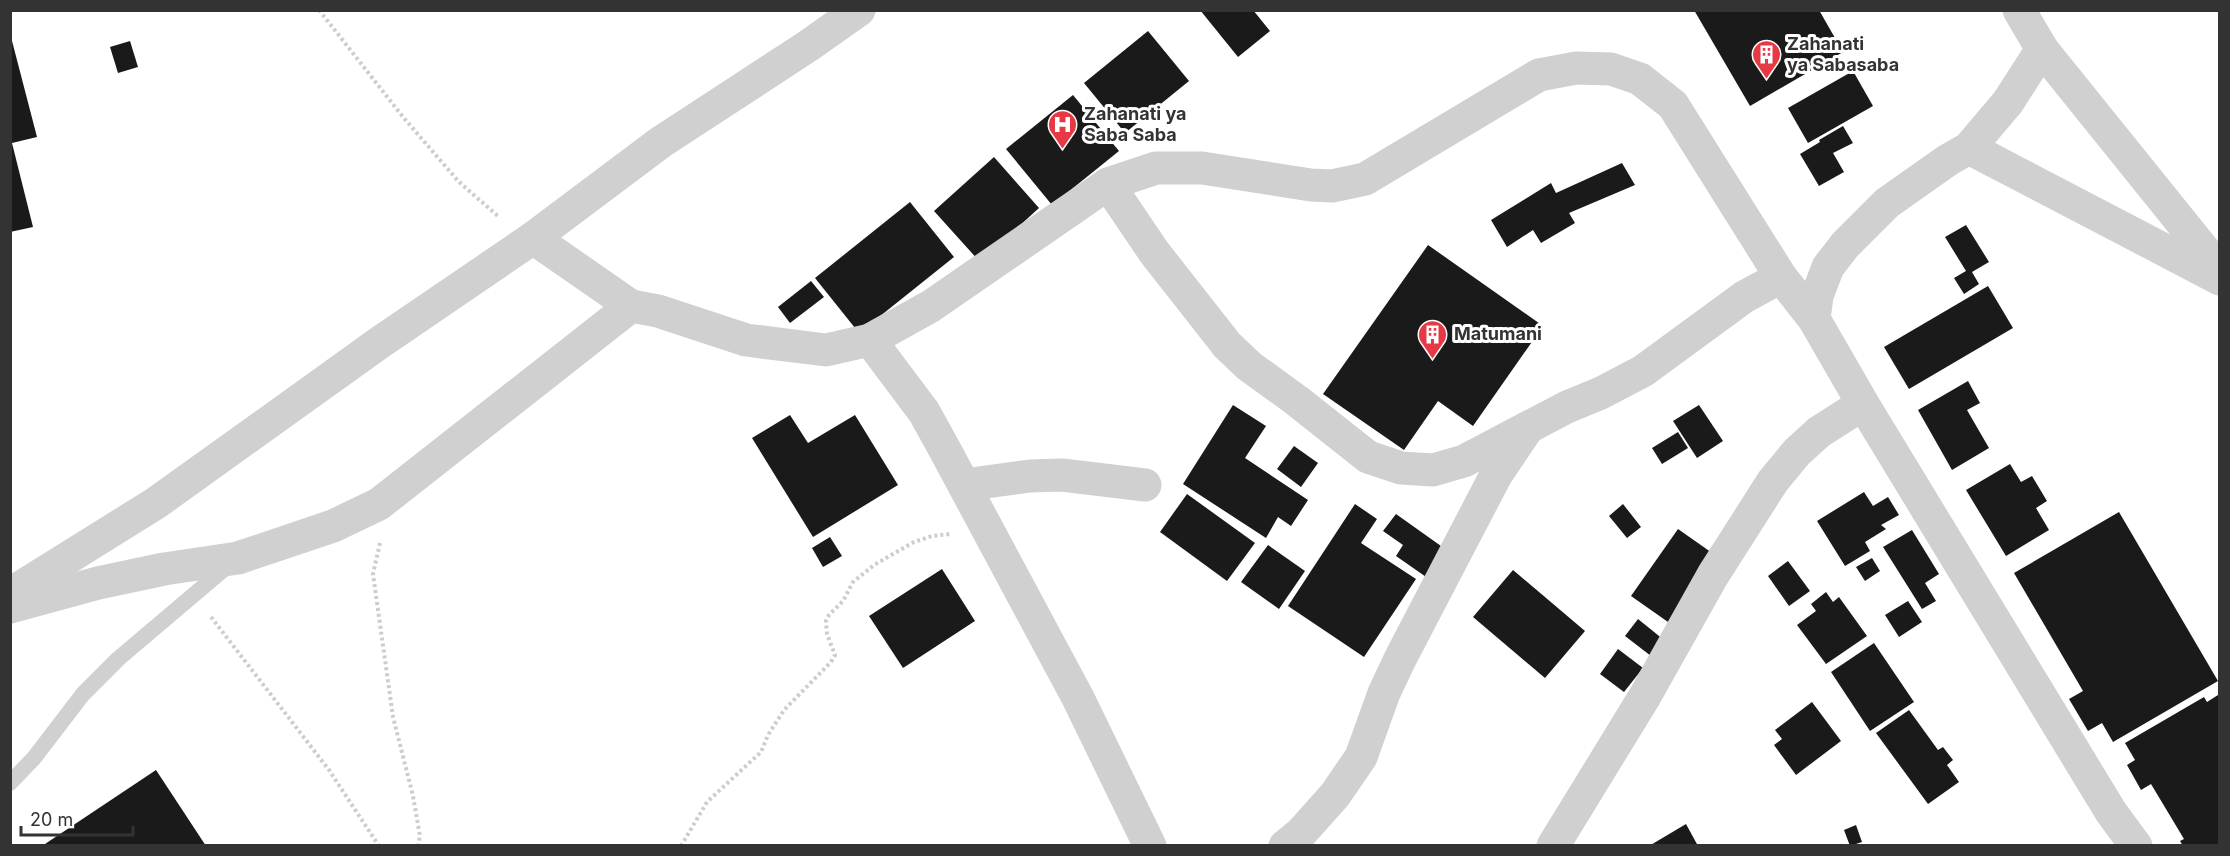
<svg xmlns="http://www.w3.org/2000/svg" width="2230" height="856" font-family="Inter,sans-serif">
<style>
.building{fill:#1a1a1a}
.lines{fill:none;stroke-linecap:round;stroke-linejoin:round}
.path{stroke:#cdcdcd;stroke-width:4;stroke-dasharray:3 3;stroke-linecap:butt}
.lane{stroke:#d0d0d0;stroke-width:16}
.street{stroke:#d0d0d0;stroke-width:33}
.labels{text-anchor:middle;stroke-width:6;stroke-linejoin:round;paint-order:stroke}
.poi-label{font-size:18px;font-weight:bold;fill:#333;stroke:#fff;text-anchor:start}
</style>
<rect width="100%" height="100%" fill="#fff"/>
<g class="building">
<polygon points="1200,10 1253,10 1270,31 1238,57"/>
<polygon points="1694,10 1819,10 1843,52 1750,106"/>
<polygon points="1148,31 1189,81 1125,133 1084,83"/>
<polygon points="11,37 37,137 12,143 33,227 10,232"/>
<polygon points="130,41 138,67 118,73 110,47"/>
<polygon points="1853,71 1873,106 1808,143 1788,108"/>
<polygon points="1073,95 1119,151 1052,205 1006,149"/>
<polygon points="1843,126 1853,143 1833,153 1844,172 1819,186 1800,154 1820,142 1819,140"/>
<polygon points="994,157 1039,208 980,262 934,211"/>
<polygon points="1622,163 1635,185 1569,213 1575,223 1541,243 1533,230 1507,247 1491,220 1551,183 1556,193"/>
<polygon points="910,202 954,257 859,333 815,278"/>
<polygon points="1966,225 1989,262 1972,272 1979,284 1964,294 1954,278 1966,271 1945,237"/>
<polygon points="1428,245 1543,326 1473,426 1438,401 1404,450 1323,394"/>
<polygon points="811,281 824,297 790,323 778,307"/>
<polygon points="1988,286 2013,328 1909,389 1884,347"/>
<polygon points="1968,381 1980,403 1967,410 1989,448 1952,470 1918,410"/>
<polygon points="1233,405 1266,426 1245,458 1308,500 1291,526 1278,517 1266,538 1183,484"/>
<polygon points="1699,405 1723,441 1697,458 1673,421"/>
<polygon points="790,415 808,443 855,415 898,485 813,537 752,438"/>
<polygon points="1678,432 1688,448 1662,464 1652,448"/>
<polygon points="1294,446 1318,463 1301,487 1277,469"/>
<polygon points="2010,464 2021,482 2032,476 2047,501 2036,508 2049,530 2006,556 1966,490"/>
<polygon points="1864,492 1873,506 1888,497 1899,515 1881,525 1886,529 1865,542 1870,551 1845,566 1817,521"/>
<polygon points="1187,494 1255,543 1227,581 1160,532"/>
<polygon points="1355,504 1377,519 1361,543 1416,579 1364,657 1288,606"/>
<polygon points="1623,504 1641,527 1627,538 1609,516"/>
<polygon points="2119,512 2218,681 2113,742 2102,723 2088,731 2069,699 2083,691 2014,573"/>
<polygon points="1396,514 1448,551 1429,579 1396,556 1403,545 1383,531"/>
<polygon points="1678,529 1715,555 1668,622 1631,596"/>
<polygon points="1912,530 1939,574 1925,583 1936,601 1922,609 1883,547"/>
<polygon points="830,537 842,556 823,567 812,548"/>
<polygon points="1268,545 1305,571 1279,609 1241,582"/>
<polygon points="1872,558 1880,571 1865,581 1856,567"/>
<polygon points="1788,561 1810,591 1789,606 1768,576"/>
<polygon points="942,569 975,621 903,668 869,616"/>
<polygon points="1513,570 1585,631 1545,678 1473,617"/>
<polygon points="1826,592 1833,602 1839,597 1867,636 1826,664 1797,625 1816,611 1811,604"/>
<polygon points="1908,601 1922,622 1899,637 1885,615"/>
<polygon points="1638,619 1664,640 1651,656 1625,636"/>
<polygon points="1874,643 1914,702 1870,731 1831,672"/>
<polygon points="1618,649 1643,668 1624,692 1600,674"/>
<polygon points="2218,695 2220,846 2183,846 2180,841 2184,839 2151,784 2141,790 2127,765 2135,760 2125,743 2204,697 2207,702"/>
<polygon points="1812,702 1841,741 1796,775 1774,745 1782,739 1775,730"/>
<polygon points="1909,710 1938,750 1943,747 1953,760 1947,765 1959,782 1928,804 1876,733"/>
<polygon points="156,770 206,846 42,846"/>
<polygon points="1686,824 1698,846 1649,846"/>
<polygon points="1856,825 1862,842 1850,846 1844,830"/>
</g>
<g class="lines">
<g class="path">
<polyline points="319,10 403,117 459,182 499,217"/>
<polyline points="380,543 373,574 393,717 413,796 420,836 418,846"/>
<polyline points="211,617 329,770 379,846"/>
<polyline points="681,846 707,802 761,752 768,735 784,710 831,662 835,655 827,634 826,621 829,615 843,601 853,582 874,565 914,542 932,536 950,534"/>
</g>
<polyline class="lane" points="10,783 34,758 83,694 118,659 230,564"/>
<g class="street">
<polyline points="2019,10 2042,49 2220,270"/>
<polyline points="2042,49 2008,102 1969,148 1948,160 1887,203 1845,245 1828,267 1817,296 1814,319 1863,404 2111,812 2136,846"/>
<polyline points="1969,148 2220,279"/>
<polyline points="1108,184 1154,252 1227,345 1249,366 1296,400 1368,457 1401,468 1433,470 1464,461 1567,407 1601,393 1643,371 1744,297 1781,277"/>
<polyline points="533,238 631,306 658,311 746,340 826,350 870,340 931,306 1108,184 1156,168 1202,168 1311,185 1332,186 1365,179 1539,75 1576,68 1611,69 1640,79 1673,105 1781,277 1814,319"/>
<polyline points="870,340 924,412 945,450 1078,698 1150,846"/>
<polyline points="964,485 1030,476 1062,475 1145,485"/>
<polyline points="10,594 156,503 379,343 533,238 661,142 808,46 859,10"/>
<polyline points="10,607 98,583 164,569 238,558 333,526 379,504 631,306"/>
<polyline points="1285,846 1301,833 1335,795 1361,757 1384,693 1400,659 1496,475 1525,432"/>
<polyline points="1553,846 1645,696 1713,575 1773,481 1797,452 1819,432 1863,404"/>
</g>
</g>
<defs>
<symbol id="building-pin" viewBox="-11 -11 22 30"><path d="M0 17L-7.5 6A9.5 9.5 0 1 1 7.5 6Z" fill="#e63946" stroke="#fff"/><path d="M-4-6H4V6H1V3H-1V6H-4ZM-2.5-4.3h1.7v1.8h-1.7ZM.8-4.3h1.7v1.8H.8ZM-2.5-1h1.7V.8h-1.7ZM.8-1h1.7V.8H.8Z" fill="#fff"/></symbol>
<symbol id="hospital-pin" viewBox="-11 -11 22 30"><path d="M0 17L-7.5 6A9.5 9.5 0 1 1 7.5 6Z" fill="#e63946" stroke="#fff"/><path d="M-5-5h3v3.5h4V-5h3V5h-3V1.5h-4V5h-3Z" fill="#fff"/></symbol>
</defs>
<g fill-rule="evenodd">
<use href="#building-pin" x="1750" y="38" width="33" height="45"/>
<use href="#hospital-pin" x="1046" y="108" width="33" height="45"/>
<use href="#building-pin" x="1416" y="318" width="33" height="45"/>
</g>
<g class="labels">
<g class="poi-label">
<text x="1787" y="50">Zahanati<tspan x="1787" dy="21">ya Sabasaba</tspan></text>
<text x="1084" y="120">Zahanati ya<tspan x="1084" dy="21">Saba Saba</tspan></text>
<text x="1454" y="340">Matumani</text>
</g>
</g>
<rect width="2230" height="856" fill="none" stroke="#333333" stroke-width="24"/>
<path d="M21 826v9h112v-9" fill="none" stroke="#333333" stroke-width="3"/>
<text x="30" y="826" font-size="18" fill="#333333" stroke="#ffffff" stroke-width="4.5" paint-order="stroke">20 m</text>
</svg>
